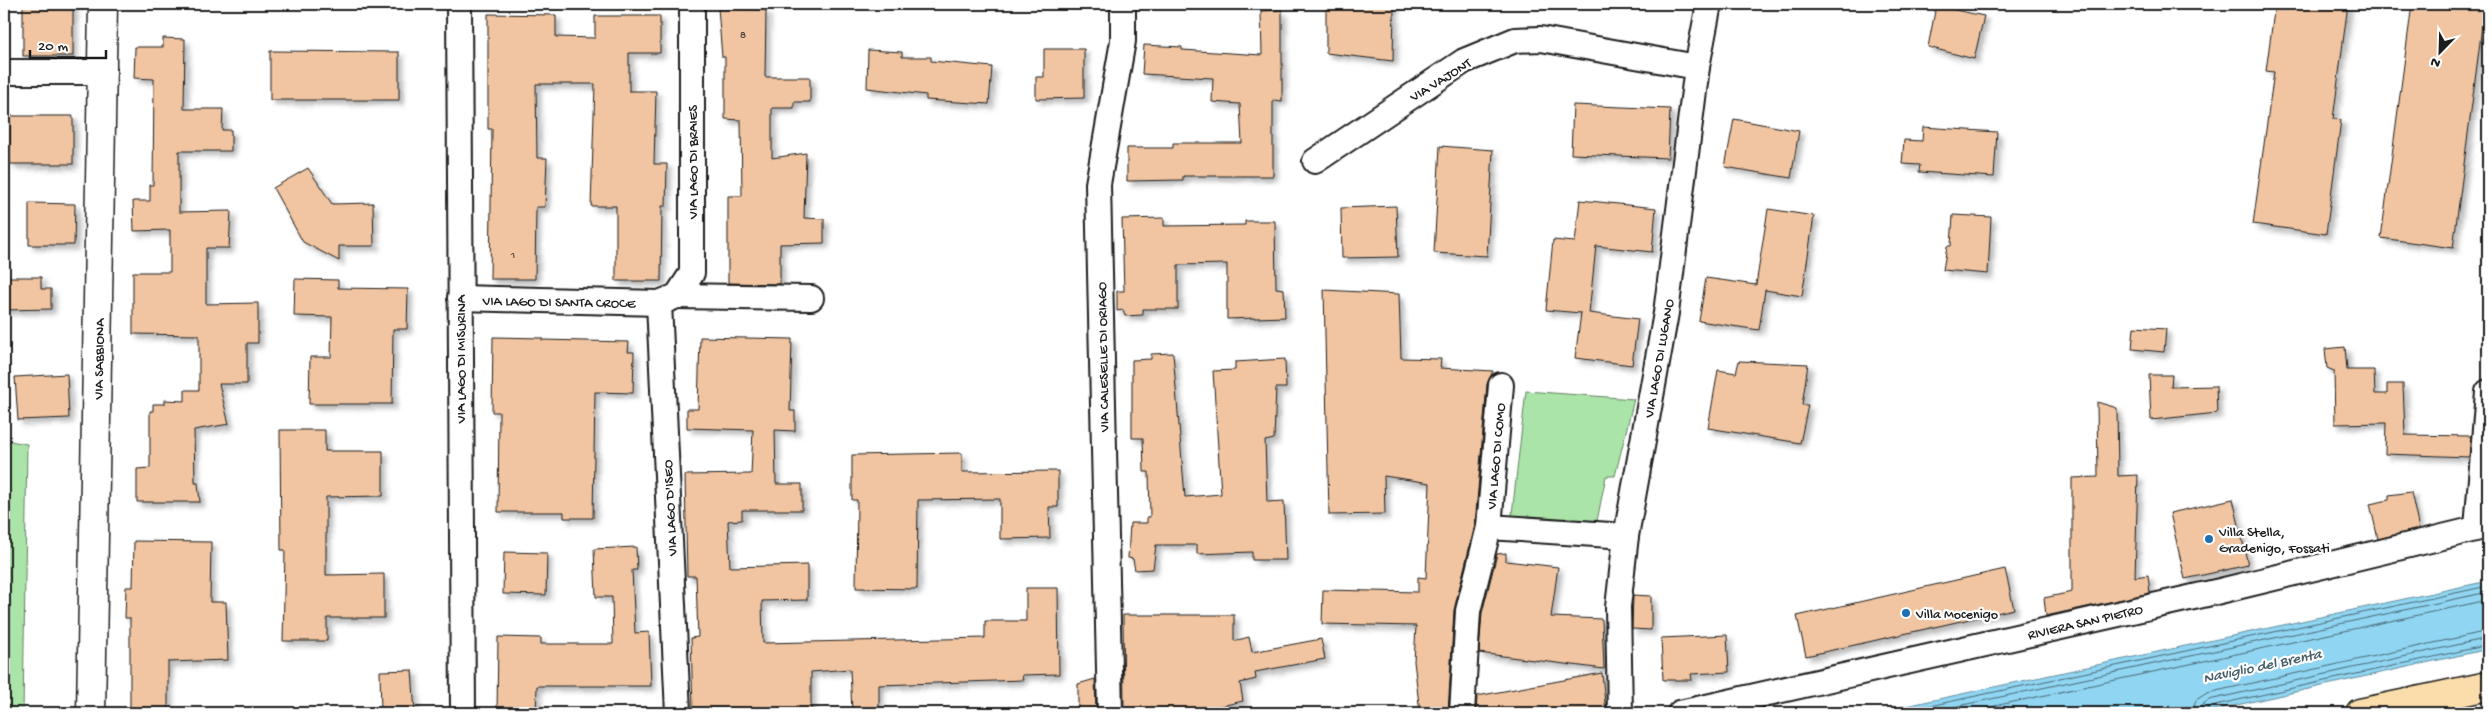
<svg xmlns="http://www.w3.org/2000/svg" width="2492" height="717" font-family="'Gochi Hand',sans-serif">
<style>
.green{fill:#abe4a8;stroke:#648062}
.water{fill:#90d6f2;stroke:#628c9c}
.lines{fill:none;stroke-linecap:round;stroke-linejoin:round}
.shore{stroke:#4a6672;stroke-width:1}
.building{fill:#f1c5a1;stroke:#1c1c1c;filter:url(#shadow)}
.street-casing{stroke:#1c1c1c;stroke-width:28}
.secondary-casing{stroke:#1c1c1c;stroke-width:31}
.primary-casing{stroke:#1c1c1c;stroke-width:31}
.street{stroke:#fff;stroke-width:24}
.secondary{stroke:#fff;stroke-width:28}
.primary{stroke:#faddab;stroke-width:28}
.poi-dot{fill:#1f6fb2;stroke:#fff;stroke-width:2}
.labels{text-anchor:middle;stroke-width:4.5;stroke-linejoin:round;paint-order:stroke}
.number-label{font-size:11px;fill:#51463d}
.street-label{font-size:14px;fill:#1c1c1c;stroke:#fff}
.poi-label{font-size:14px;fill:#1c1c1c;stroke:#fff;text-anchor:start}
.water-label{font-size:15px;font-style:italic;fill:#455d67;stroke:#fff}
</style>
<defs>
<filter id="shadow"><feDropShadow dx="4.5" dy="4.5" stdDeviation="2.5" flood-color="#0004"/></filter>
</defs>
<rect width="100%" height="100%" fill="#fff"/>
<filter id="ink" filterUnits="userSpaceOnUse"><feTurbulence type="fractalNoise" baseFrequency=".02" numOctaves="2"/><feDisplacementMap in="SourceGraphic" scale="10" xChannelSelector="R" yChannelSelector="G"/><feConvolveMatrix kernelMatrix="1 2 1 2 8 2 1 2 1" color-interpolation-filters="sRGB"/></filter>
<g filter="url(#ink)">
<g class="green">
<polygon points="1526,391 1634,399 1615,476 1606,476 1596,526 1511,523"/>
<polygon points="4,440 27,444 23,713 4,713"/>
</g>
<polygon class="water" points="2488,581 2488,649 2201,713 1873,713"/>
<g class="lines">
<g class="shore">
<polyline points="1897,713 2488,586"/>
<polyline points="1926,713 2488,592"/>
<polyline points="1962,713 2488,600"/>
<polyline points="2192,713 2196,700 2207,693 2488,631"/>
<polyline points="2200,713 2202,705 2209,700 2488,638"/>
<polyline points="2206,713 2207,708 2211,706 2488,645"/>
</g>
</g>
<g class="building">
<rect x="23" y="4" width="50" height="52"/>
<polygon points="1326,4 1394,4 1393,61 1326,53"/>
<polygon points="2275,4 2348,4 2333,119 2341,120 2326,234 2253,224 2274,72 2266,71"/>
<polygon points="2412,4 2485,4 2453,248 2381,238"/>
<polygon points="1936,6 1984,16 1974,59 1928,47"/>
<polygon points="718,8 766,10 765,77 810,77 810,102 794,102 794,108 772,108 772,158 806,153 804,218 824,219 824,243 780,244 780,284 728,283 728,196 742,196 741,120 725,119 725,57 722,57"/>
<polygon points="1282,10 1282,101 1273,100 1273,176 1183,176 1183,180 1127,181 1127,148 1173,148 1173,143 1242,143 1240,104 1212,102 1213,78 1142,74 1144,45 1182,47 1182,50 1262,55 1261,11"/>
<polygon points="488,14 556,15 556,37 595,38 595,16 660,16 660,53 629,53 629,91 656,91 654,164 667,164 666,206 662,206 661,281 616,281 616,206 591,206 595,84 536,84 537,158 547,158 545,207 536,207 535,279 490,279 492,129 488,129"/>
<polygon points="163,38 185,39 184,109 223,109 222,130 231,130 231,151 179,151 179,212 231,211 229,248 206,248 206,304 258,303 258,343 247,343 247,384 219,384 229,424 194,430 195,483 198,483 200,502 137,502 137,469 150,468 150,411 153,411 153,404 165,404 165,400 185,401 185,390 199,390 199,335 133,334 133,272 170,272 170,230 134,231 133,201 150,201 150,185 153,185 154,79 134,78 135,47 163,47"/>
<polygon points="1044,49 1084,49 1084,98 1036,99 1036,77 1044,77"/>
<polygon points="868,50 902,52 902,57 931,57 931,61 992,67 989,104 926,100 926,95 867,88"/>
<polygon points="270,51 399,52 399,100 270,100"/>
<polygon points="1573,105 1670,109 1668,158 1571,154"/>
<rect x="10" y="116" width="63" height="48"/>
<polygon points="1734,119 1799,131 1791,178 1725,167"/>
<polygon points="1923,127 1997,132 1994,177 1919,172 1920,165 1902,164 1904,140 1922,141"/>
<polygon points="1440,146 1493,150 1487,256 1434,253"/>
<polygon points="308,168 332,204 373,203 374,246 339,246 339,261 303,242 273,188"/>
<polygon points="1580,200 1656,208 1652,252 1596,246 1589,313 1638,319 1632,365 1575,358 1581,313 1546,310 1553,240 1575,242"/>
<polygon points="29,203 75,204 74,245 29,245"/>
<polygon points="1396,206 1398,257 1342,258 1341,208"/>
<polygon points="1768,209 1814,216 1802,296 1765,290 1759,330 1699,321 1706,278 1756,285"/>
<polygon points="1953,215 1991,217 1988,274 1943,270 1947,246 1951,246"/>
<polygon points="1164,218 1164,226 1245,225 1245,221 1275,221 1276,288 1284,289 1285,317 1227,319 1227,264 1178,265 1178,309 1143,309 1143,315 1125,316 1123,310 1117,311 1117,291 1124,291 1122,219"/>
<polygon points="4,277 41,277 41,289 51,289 51,309 4,310"/>
<polygon points="295,279 338,280 338,288 408,289 407,329 393,329 392,404 309,404 310,357 331,357 332,317 294,316"/>
<polygon points="1324,290 1399,294 1401,358 1441,359 1440,368 1493,371 1487,384 1475,525 1454,610 1448,713 1420,713 1414,661 1416,626 1322,624 1323,590 1418,592 1418,577 1426,578 1430,483 1384,476 1385,514 1329,515"/>
<polygon points="2134,327 2166,329 2164,352 2132,349"/>
<polygon points="493,337 542,338 542,340 629,342 628,352 634,352 633,393 595,392 593,518 564,518 564,512 498,512 499,412 492,412"/>
<polygon points="700,337 792,339 790,411 795,411 795,431 775,430 776,484 802,484 802,510 742,510 742,520 728,521 730,567 807,565 807,600 762,601 763,643 985,638 985,621 1026,621 1026,588 1058,588 1059,674 1022,675 1023,680 879,685 879,711 852,712 850,669 811,672 811,713 693,713 691,638 698,637 696,576 687,576 685,475 751,474 753,430 687,428 687,409 698,409"/>
<polygon points="2345,347 2347,370 2374,370 2375,394 2387,394 2387,384 2403,384 2405,435 2471,436 2469,457 2385,454 2386,423 2335,424 2334,371 2327,368 2325,349"/>
<polygon points="1173,353 1185,497 1221,494 1213,371 1235,370 1235,362 1285,359 1286,388 1276,388 1274,439 1265,441 1267,502 1284,501 1286,560 1252,560 1252,552 1197,554 1197,545 1156,545 1153,569 1135,570 1133,559 1128,558 1130,523 1147,523 1147,517 1150,517 1149,472 1144,472 1143,438 1132,438 1132,360 1151,359 1151,354"/>
<polygon points="1739,361 1808,364 1802,405 1808,405 1800,443 1708,428 1718,370 1736,373"/>
<polygon points="67,374 69,418 18,420 15,377"/>
<polygon points="2149,375 2172,375 2171,387 2216,386 2217,413 2151,420"/>
<polygon points="2097,402 2117,408 2118,476 2138,475 2135,577 2148,575 2150,593 2046,616 2044,598 2072,592 2072,478 2098,477"/>
<polygon points="280,430 325,430 325,451 383,451 383,496 326,497 326,575 384,574 384,618 327,618 327,641 283,641 285,550 281,550"/>
<polygon points="962,453 962,472 1058,471 1058,507 1049,507 1050,538 1000,539 1000,499 918,500 917,589 856,588 857,500 852,500 852,455"/>
<polygon points="2411,492 2419,529 2378,539 2370,504 2389,500 2389,495"/>
<polygon points="2233,499 2248,565 2185,579 2170,513"/>
<polygon points="134,541 211,542 210,602 226,602 228,660 168,662 168,713 130,713 130,618 125,618 126,587 133,587"/>
<polygon points="636,547 637,570 632,570 635,633 649,632 651,686 537,686 536,713 497,713 498,637 541,638 541,644 613,644 612,597 596,597 594,549"/>
<polygon points="504,552 547,553 546,595 503,594"/>
<polygon points="1506,553 1506,561 1558,567 1551,617 1602,619 1604,669 1479,653 1482,613 1497,554"/>
<polygon points="2005,569 2014,609 1806,656 1797,616"/>
<polygon points="1633,595 1651,596 1651,630 1632,629"/>
<polygon points="1123,615 1234,615 1234,641 1249,637 1252,652 1321,639 1325,659 1255,672 1256,679 1240,683 1243,701 1191,713 1124,713"/>
<polygon points="1727,635 1729,672 1691,674 1692,680 1663,680 1661,638"/>
<polygon points="412,670 415,713 381,713 380,671"/>
<polygon points="1602,673 1606,713 1476,713 1477,696"/>
<polygon points="1095,679 1096,713 1078,713 1078,684"/>
</g>
<g class="lines">
<defs>
<g id="street">
<polyline points="459,4 463,713"/>
<polyline points="4,72 104,72"/>
<polyline points="1315,161 1464,61 1515,40 1541,39 1697,67"/>
<polyline points="677,296 811,298"/>
<polyline points="460,298 659,303 677,296 692,273 692,4"/>
<polyline points="659,303 678,713"/>
<polyline points="1489,527 1626,536"/>
<polyline points="2477,528 2488,392"/>
<polyline points="1110,713 1098,184 1123,41 1123,4"/>
<polyline points="1462,713 1468,611 1489,527 1501,385"/>
<polyline points="1620,713 1618,607 1626,536 1666,313 1697,67 1709,4"/>
<polyline points="1680,713 2220,591 2488,526"/>
</g>
<polyline id="secondary" points="91,713 103,4"/>
<polyline id="primary" points="2360,713 2488,686"/>
</defs>
<use href="#street" class="street-casing"/>
<use href="#secondary" class="secondary-casing"/>
<use href="#primary" class="primary-casing"/>
<use href="#street" class="street"/>
<use href="#secondary" class="secondary"/>
<use href="#primary" class="primary"/>
</g>
</g>
<g class="poi-dot">
<circle cx="2209" cy="539" r="5"/>
<circle cx="1906" cy="613" r="5"/>
</g>
<g class="labels">
<g class="number-label">
<text x="743" y="38">8</text>
<text x="513" y="258">1</text>
</g>
<g class="street-label">
<text transform="translate(1440 79) rotate(-32)" y="5">VIA VAJONT</text>
<text transform="translate(692 162) rotate(-90)" y="5">VIA LAGO DI BRAIES</text>
<text transform="translate(559 301) rotate(1)" y="5">VIA LAGO DI SANTA CROCE</text>
<text transform="translate(1102 357) rotate(-91)" y="5">VIA CALESELLE DI ORIAGO</text>
<text transform="translate(1658 358) rotate(-80)" y="5">VIA LAGO DI LUGANO</text>
<text transform="translate(98 359) rotate(-89)" y="5">VIA SABBIONA</text>
<text transform="translate(460 359) rotate(-90)" y="5">VIA LAGO DI MISURINA</text>
<text transform="translate(1495 456) rotate(-85)" y="5">VIA LAGO DI COMO</text>
<text transform="translate(669 508) rotate(-93)" y="5">VIA LAGO D'ISEO</text>
<text transform="translate(2085 621) rotate(-13)" y="5">RIVIERA SAN PIETRO</text>
</g>
<g class="poi-label">
<text x="2219" y="536">Villa Stella,<tspan x="2219" dy="16">Gradenigo, Fossati</tspan></text>
<text x="1916" y="618">Villa Mocenigo</text>
</g>
<g class="water-label">
<text transform="translate(2262 665) rotate(-12)" y="5">Naviglio del Brenta</text>
</g>
</g>
<rect width="2492" height="717" fill="none" stroke="#fff" stroke-width="20"/>
<rect x="10" y="10" width="2472" height="697" fill="none" stroke="#1c1c1c" stroke-width="2" filter="url(#ink)"/>
<g transform="translate(2440 52) rotate(203)" stroke="#ffffff" stroke-width="4" paint-order="stroke">
<path d="M0-4L9 19L0 12L-9 19Z" fill="#1c1c1c"/>
<text y="-8" font-size="14" font-weight="bold" text-anchor="middle" fill="#1c1c1c">N</text>
</g>
<path d="M30 50v8h76v-8" fill="none" stroke="#1c1c1c" stroke-width="2.5"/>
<text x="38" y="50" font-size="15" fill="#1c1c1c" stroke="#ffffff" stroke-width="4" paint-order="stroke">20 m</text>
</svg>
